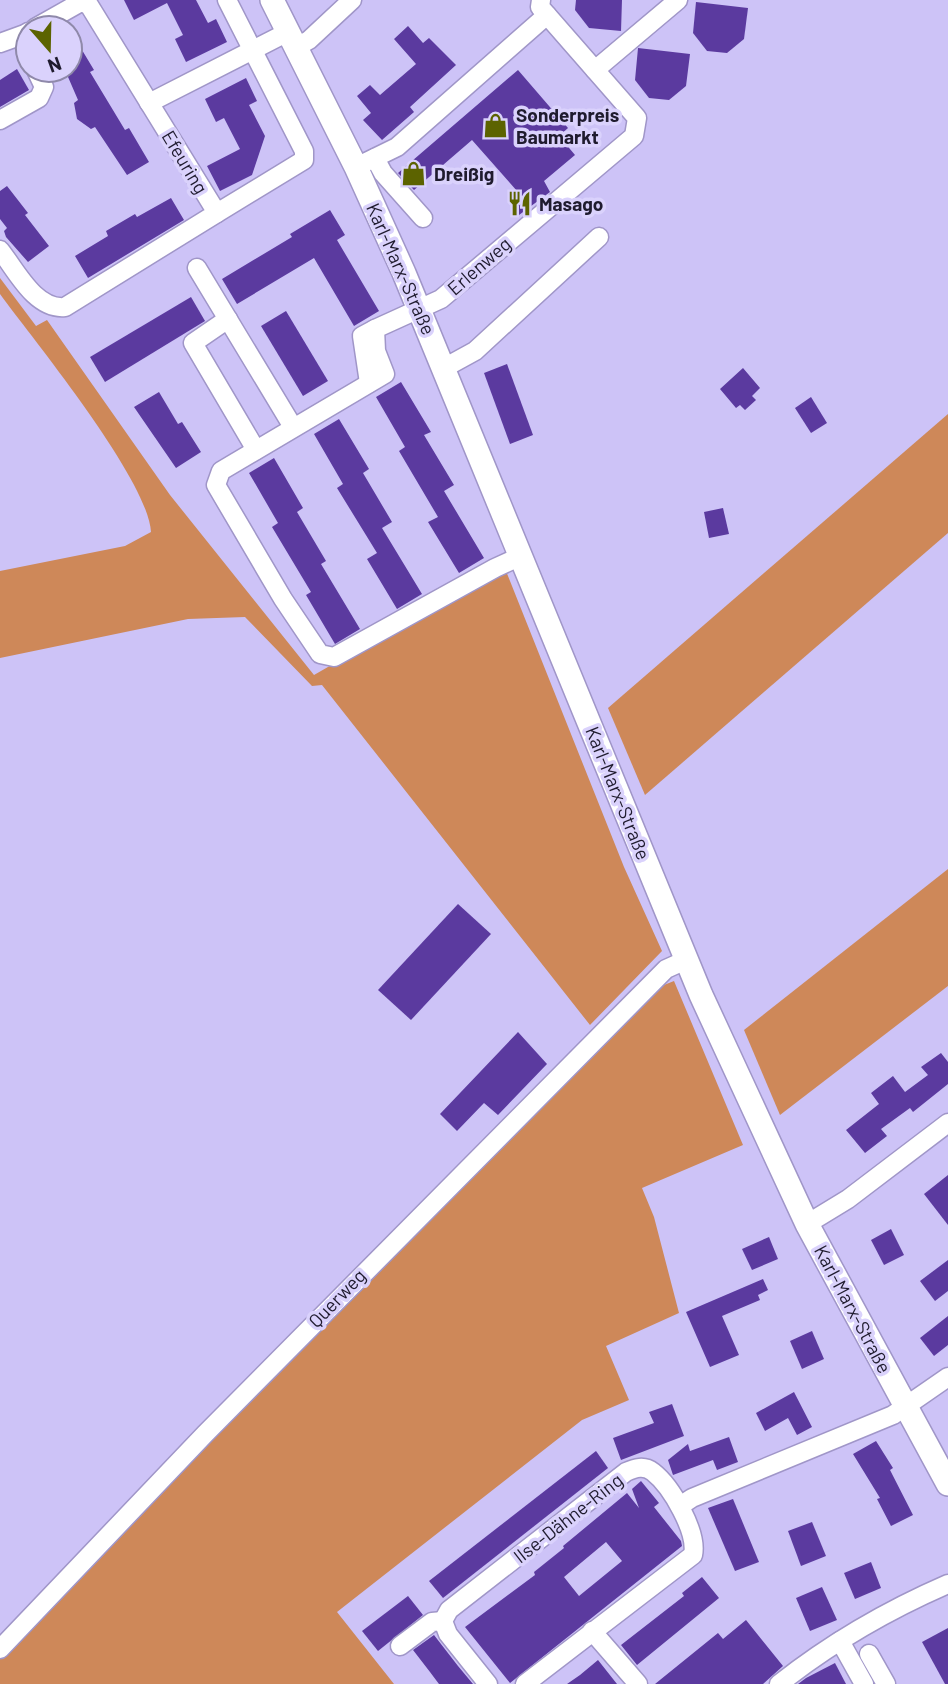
<svg xmlns="http://www.w3.org/2000/svg" width="948" height="1684" font-family="Barlow,sans-serif">
<style>
.green{fill:#ce8859}
.building{fill:#5b3a9f;fill-rule:evenodd}
.lines{fill:none;stroke-linecap:round;stroke-linejoin:round}
.minor-casing{stroke:#a096c8;stroke-width:21}
.major-casing{stroke:#a096c8;stroke-width:26}
.minor{stroke:#fff;stroke-width:18}
.major{stroke:#fff;stroke-width:23}
.labels{text-anchor:middle;stroke-width:7;stroke-linejoin:round;paint-order:stroke}
.poi-label{font-size:19px;font-weight:bold;fill:#1f1b2e;stroke:#dad2fc;text-anchor:start}
.street-label{font-size:19px;fill:#1f1b2e;stroke:#dad2fc}
</style>
<rect width="100%" height="100%" fill="#cdc3f7"/>
<g class="green">
<path d="M0,278L36,326L47,320L170,495L314,675L504,566L624,867L662,951L590,1025L322,685L312,686L245,617L188,619L0,658V571L125,546L151,532C148,479 35,342 0,294Z"/>
<polygon points="948,414 948,533 645,795 608,708"/>
<polygon points="948,869 948,986 780,1115 744,1030"/>
<polygon points="674,981 743,1145 642,1188 654,1217 679,1313 606,1346 629,1400 582,1420 337,1612 394,1684 0,1684 0,1659 205,1445 659,987"/>
</g>
<g class="building">
<polygon points="124,0 196,0 208,23 216,19 227,42 186,62 175,39 183,35 167,3 134,20"/>
<polygon points="576,0 622,0 621,31 589,28 575,10"/>
<polygon points="696,2 748,8 744,39 727,53 707,51 693,33"/>
<polygon points="408,26 423,43 429,38 456,65 410,107 414,112 382,140 363,120 371,113 357,96 370,85 380,95 416,64 394,39"/>
<polygon points="70,30 94,70 90,72 125,130 129,128 149,162 127,175 95,127 91,129 77,119 74,103 78,100 65,70 70,70"/>
<polygon points="638,48 690,54 686,86 669,100 649,98 635,80"/>
<polygon points="17,69 29,90 0,107 0,80"/>
<polygon points="518,70 568,128 559,136 575,155 544,181 550,192 519,215 508,196 517,191 472,140 414,190 398,173"/>
<polygon points="246,78 257,101 249,105 265,136 252,175 220,191 207,166 240,149 224,118 216,122 205,99"/>
<polygon points="7,186 28,213 25,215 49,246 28,262 6,237 4,231 7,228 0,219 0,191"/>
<polygon points="171,198 184,220 88,278 75,256 108,236 106,231 135,214 137,217"/>
<polygon points="330,210 345,235 337,240 379,311 354,326 314,258 237,304 222,279 292,237 290,234"/>
<polygon points="191,297 205,321 105,382 90,357"/>
<polygon points="286,311 328,381 303,396 261,326"/>
<polygon points="507,364 533,435 510,444 484,373"/>
<polygon points="743,368 760,388 752,396 756,400 745,410 740,405 736,408 720,389"/>
<polygon points="401,382 431,432 424,435 454,485 444,491 484,558 459,573 428,522 438,517 399,451 405,447 376,397"/>
<polygon points="159,392 178,424 182,422 201,452 176,468 134,407"/>
<polygon points="811,397 827,423 811,433 795,408"/>
<polygon points="339,419 369,469 363,473 392,522 382,528 422,594 397,609 367,559 377,553 337,488 343,484 314,434"/>
<polygon points="274,458 303,508 297,512 326,561 321,564 360,629 335,644 306,595 311,592 272,527 278,523 249,473"/>
<polygon points="723,508 729,534 709,538 704,512"/>
<polygon points="458,904 491,934 411,1020 378,990"/>
<polygon points="518,1032 547,1064 498,1115 484,1103 457,1131 440,1114"/>
<polygon points="941,1053 948,1062 948,1084 913,1112 910,1108 881,1129 887,1136 865,1153 846,1130 879,1104 871,1093 893,1076 905,1092 928,1075 921,1067"/>
<polygon points="948,1175 948,1225 924,1194"/>
<polygon points="891,1229 904,1255 884,1265 871,1240"/>
<polygon points="769,1237 778,1259 752,1270 742,1249"/>
<polygon points="948,1260 948,1291 935,1301 920,1281"/>
<polygon points="763,1279 768,1290 758,1295 760,1300 722,1316 739,1355 710,1367 686,1312"/>
<polygon points="948,1316 948,1345 934,1356 920,1338"/>
<polygon points="812,1331 824,1359 802,1369 790,1341"/>
<polygon points="794,1392 812,1427 797,1435 788,1418 765,1431 756,1413"/>
<polygon points="672,1404 684,1436 621,1460 613,1438 654,1423 649,1412"/>
<polygon points="729,1437 738,1462 717,1470 713,1460 673,1475 668,1460 688,1444 690,1451"/>
<polygon points="876,1441 893,1468 890,1470 913,1515 891,1526 877,1499 880,1498 853,1454"/>
<polygon points="596,1451 608,1468 443,1598 429,1581"/>
<path d="M641,1481L659,1503L654,1507L681,1541L682,1546L510,1683L465,1627L535,1575L534,1572L564,1548L563,1546L627,1493L639,1508L632,1489ZM606,1542L622,1561L579,1596L564,1577Z"/>
<polygon points="733,1499 759,1562 735,1571 708,1508"/>
<polygon points="812,1522 826,1556 801,1566 788,1531"/>
<polygon points="871,1562 881,1588 855,1599 844,1573"/>
<polygon points="702,1577 719,1598 637,1665 621,1645 684,1596 682,1593"/>
<polygon points="822,1587 837,1620 810,1631 796,1598"/>
<polygon points="408,1596 423,1615 378,1651 362,1631"/>
<polygon points="746,1620 783,1666 763,1684 655,1684 718,1633 723,1639"/>
<polygon points="948,1628 948,1684 945,1684 922,1642"/>
<polygon points="434,1635 458,1666 473,1684 439,1684 430,1672 413,1650"/>
<polygon points="598,1660 617,1684 567,1684 580,1675"/>
<polygon points="835,1663 846,1684 798,1684 806,1678"/>
</g>
<g class="lines">
<defs>
<g id="minor">
<polyline points="28,32 23,42 28,53"/>
<polyline points="0,43 25,34"/>
<polyline points="295,48 309,40 352,0"/>
<polyline points="595,70 678,0"/>
<polyline points="149,103 288,32"/>
<polyline points="0,120 39,98 44,87 36,70"/>
<polyline points="375,158 383,173 423,218"/>
<polyline points="356,167 397,147 547,15"/>
<polyline points="217,213 304,160 304,151 227,0"/>
<path d="M0,250C16,270 35,310 65,307L217,213L89,5L81,2L35,28"/>
<polyline points="197,268 293,427"/>
<polyline points="228,319 193,343 256,450"/>
<polyline points="444,368 475,351 599,237"/>
<polyline points="369,383 362,336 375,329"/>
<polyline points="521,556 495,568 334,657 320,654 283,599 216,485 221,471 385,374 376,351 375,329 441,299 634,136 637,118 540,7 541,0"/>
<polyline points="807,1224 848,1199 948,1123"/>
<polyline points="680,1506 692,1498 893,1415 948,1377"/>
<polyline points="592,1631 638,1684"/>
<polyline points="840,1641 864,1684"/>
<polyline points="400,1646 432,1622 443,1621"/>
<polyline points="0,1649 205,1434 666,969 686,960"/>
<polyline points="869,1654 886,1684"/>
<path d="M488,1684L448,1634L443,1621L449,1610L626,1472C635,1468 644,1465 653,1472C671,1486 698,1532 693,1555L525,1684"/>
<path d="M779,1684C831,1643 888,1610 948,1584"/>
</g>
<polyline id="major" points="272,0 356,167 404,273 701,995 807,1224 948,1484"/>
</defs>
<use href="#minor" class="minor-casing"/>
<use href="#major" class="major-casing"/>
<use href="#minor" class="minor"/>
<use href="#major" class="major"/>
</g>
<defs>
<symbol id="shop-bare" viewBox="-9 -9 18 18"><path d="M-5-2.5h2.3a2.7 3.5 0 0 1 5.4 0H5L5.5 6h-11ZM-1.5-2.5h3a1.5 2.3 0 0 0-3 0Z" fill="#5c6300" stroke="#dad2fc" stroke-width="2.5" paint-order="stroke"/></symbol>
<symbol id="restaurant-bare" viewBox="-9 -9 18 18"><path d="M-5-6h1v4h1v-4h1v4h1v-4h1v5L-1.5 .5V6h-2V.5L-5-1ZM5-6V6H3V1.5H1.5Q1.5-4 5-6Z" fill="#5c6300" stroke="#dad2fc" stroke-width="2.5" paint-order="stroke"/></symbol>
</defs>
<g fill-rule="evenodd">
<use href="#shop-bare" x="478" y="108" width="35" height="35"/>
<use href="#shop-bare" x="396" y="156" width="35" height="35"/>
<use href="#restaurant-bare" x="502" y="186" width="35" height="35"/>
</g>
<g class="labels">
<g class="poi-label">
<text x="516" y="122">Sonderpreis<tspan x="516" dy="22">Baumarkt</tspan></text>
<text x="434" y="181">Dreißig</text>
<text x="539" y="211">Masago</text>
</g>
<g class="street-label">
<text transform="translate(185 162) rotate(59)" y="7">Efeuring</text>
<text transform="translate(479 266) rotate(-41)" y="7">Erlenweg</text>
<text transform="translate(401 269) rotate(66)" y="7">Karl-Marx-Straße</text>
<text transform="translate(618 793) rotate(68)" y="7">Karl-Marx-Straße</text>
<text transform="translate(337 1298) rotate(-46)" y="7">Querweg</text>
<text transform="translate(853 1309) rotate(62)" y="7">Karl-Marx-Straße</text>
<text transform="translate(568 1518) rotate(-38)" y="7">Ilse-Dähne-Ring</text>
</g>
</g>
<g transform="translate(49 49) rotate(160)"><circle r="33" fill="#dad2fc" stroke="#8f89aa" stroke-width="2"/>
<path d="M0-5L12 26L0 18L-12 26Z" fill="#5c6300"/>
<text y="-10" font-size="19" font-weight="bold" text-anchor="middle" fill="#1f1b2e">N</text>
</g>
</svg>
